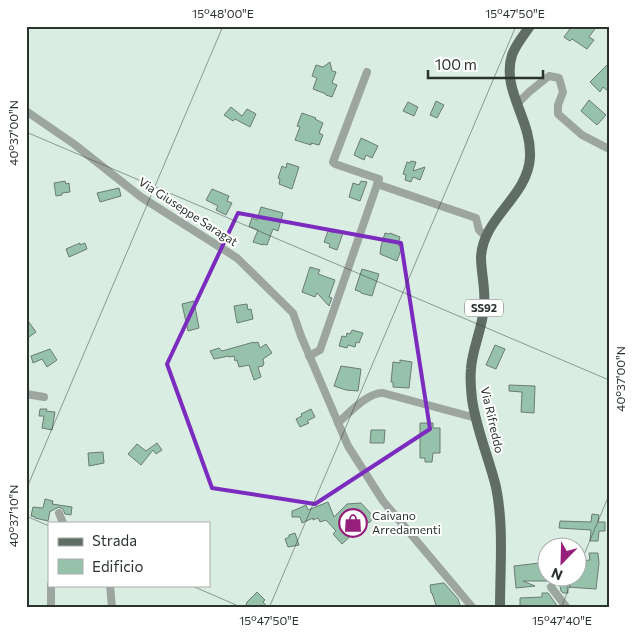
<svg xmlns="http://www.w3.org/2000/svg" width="635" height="634" font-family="Commissioner,sans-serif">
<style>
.building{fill:#96c1ab;stroke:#6a7c73}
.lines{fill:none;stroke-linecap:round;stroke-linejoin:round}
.minor{stroke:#9da5a0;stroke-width:8}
.major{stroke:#5f6d65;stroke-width:10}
.marked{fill:none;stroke:#7b2cbf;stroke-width:4;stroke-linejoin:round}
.ticks{fill:none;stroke:#2b332f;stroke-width:1;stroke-opacity:0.45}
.labels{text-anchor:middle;stroke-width:4;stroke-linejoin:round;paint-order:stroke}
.shield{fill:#fff;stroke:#6b706d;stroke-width:1}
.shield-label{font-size:11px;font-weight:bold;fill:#2b332f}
.street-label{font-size:12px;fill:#2b332f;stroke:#fff}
.poi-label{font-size:12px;fill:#2b332f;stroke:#fff;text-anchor:start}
.neatline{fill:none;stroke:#2b332f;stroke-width:2}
.ticks-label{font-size:12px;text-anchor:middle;fill:#2b332f}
</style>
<rect width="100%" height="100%" fill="#daede3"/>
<g class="building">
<polygon points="572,26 597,26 589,37 594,40 587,49 572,39 570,41 564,37"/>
<polygon points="330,62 332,71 336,72 332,83 337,85 332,97 326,95 326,94 313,89 317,78 312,76 316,65 323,67"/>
<polygon points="609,63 609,92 603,87 600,92 590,82"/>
<polygon points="589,100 606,115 597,125 581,111"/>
<polygon points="436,101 444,105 437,118 430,115"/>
<polygon points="408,102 418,107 414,116 403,111"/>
<polygon points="231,107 242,116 247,109 256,114 250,127 235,119 233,121 224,115"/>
<polygon points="302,113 316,118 315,119 323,123 319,133 323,135 319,145 311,143 311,145 295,140 300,127 297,126"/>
<polygon points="361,138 378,146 372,158 366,155 364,160 354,155"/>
<polygon points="411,161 416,162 413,171 425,167 420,180 413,177 411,182 405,180 406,175 403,174 407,162 410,163"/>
<polygon points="287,163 299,167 292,189 279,184 280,179 278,178 282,166 286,168"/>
<polygon points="65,181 66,184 69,183 70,192 62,193 62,195 56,196 54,183"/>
<polygon points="361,181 367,182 360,201 349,197 353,183 359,185"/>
<polygon points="119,188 121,196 100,202 97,193"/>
<polygon points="212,189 229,196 227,201 232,203 226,215 216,210 218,206 206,200"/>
<polygon points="261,207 283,213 278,231 273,229 267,245 263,244 263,245 253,242 258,230 249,226 252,218 257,220"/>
<polygon points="328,231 334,233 335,231 343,233 337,250 329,247 330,244 324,242"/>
<polygon points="385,233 389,234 390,233 400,237 398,245 402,247 397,261 380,254 381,246"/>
<polygon points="80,243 80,245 85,243 87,249 69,257 66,249"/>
<polygon points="310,267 320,270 318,274 335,280 329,297 332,298 329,306 317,293 315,297 302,292"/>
<polygon points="362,269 379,274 372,296 361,293 361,292 355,290"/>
<polygon points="194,301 199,328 188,331 182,304"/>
<polygon points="247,304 248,310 251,309 253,319 237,323 234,306"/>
<polygon points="26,318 36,332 29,337 26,334"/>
<polygon points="352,330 363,333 359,343 356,342 355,347 348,345 347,348 339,346 342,336 346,337 347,333 350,334"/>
<polygon points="254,342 254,343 258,342 260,348 266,344 272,353 263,359 264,364 263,364 263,366 258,367 261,377 254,380 249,365 239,367 237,360 235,361 234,356 229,357 229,356 214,359 210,351 219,348 222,351"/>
<polygon points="495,345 505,349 496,369 486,365"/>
<polygon points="50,349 57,360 47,367 42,359 33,363 31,356"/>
<polygon points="400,360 412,362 409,388 393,387 393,382 391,382 393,362 400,363"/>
<polygon points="341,366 361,369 358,391 346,390 334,386"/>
<polygon points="509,385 535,386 534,413 521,412 522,392 509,391"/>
<polygon points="40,409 47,409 46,411 55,412 52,430 42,428 44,416 39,416"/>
<polygon points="311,409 315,417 307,421 309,423 300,427 296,419 302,416 301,414"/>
<polygon points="420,423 433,423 433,428 440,428 440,453 433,453 432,462 425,462 425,458 420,458"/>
<polygon points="371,430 385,430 384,443 370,443"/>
<polygon points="157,443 162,450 156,454 153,450 141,465 128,454 137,444 146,451"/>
<polygon points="103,452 104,463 89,466 88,453"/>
<polygon points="45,499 53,501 52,504 72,507 71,515 65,514 63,509 59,507 53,510 52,511 50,511 48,521 35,518 35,517 31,516 33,507 43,508"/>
<polygon points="328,502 334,517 347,504 361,503 374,517 369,523 367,521 342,544 333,534 336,531 326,520 320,522 318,518 313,520 313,518 302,523 300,517 292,517 292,511 295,510 306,505 308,510"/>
<polygon points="592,514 599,515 598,522 605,522 605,531 599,531 598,541 590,541 591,530 559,528 560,521 591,522"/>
<polygon points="295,533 299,545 288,547 285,539 289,537 289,535"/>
<polygon points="589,553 598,553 599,563 596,589 567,587 568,593 563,593 561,591 558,576 578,576 578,561 590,560"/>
<polygon points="548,562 548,581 523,581 535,586 516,588 514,566"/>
<polygon points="443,583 444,583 458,599 460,605 452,608 437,608 432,593 431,593 430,585"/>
<polygon points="257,592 265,600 263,602 268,608 248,608 246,605 247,602"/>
<polygon points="542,593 548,593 558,607 520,608 520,598 542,597"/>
</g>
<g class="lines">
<g class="minor">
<polyline points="518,103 529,92 549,76 559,78 563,92 558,105 558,114 582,135 609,149"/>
<polyline points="26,111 74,144 141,197 237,258 293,313 301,336 348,446 383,501 473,608"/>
<polyline points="377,184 476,218 479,230 485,236"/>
<polyline points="309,356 320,350 379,179 335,164 333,162 367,72"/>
<polyline points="26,394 44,397"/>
<path d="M338,423C349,413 368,392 383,393L476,418"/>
<polyline points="59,513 63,523"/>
<polyline points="51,585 51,608"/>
<polyline points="110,585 112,608"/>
<polyline points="551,587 567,608"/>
</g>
<path class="major" d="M500,608C500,568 504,526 496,487C489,458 476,429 472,399C471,390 470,379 471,369C472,348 483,328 484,306C486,290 481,273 481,257C483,217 528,197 530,157C532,120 501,90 512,55C516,44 524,35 530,26"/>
</g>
<path class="marked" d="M238,213L401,243L430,429L315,504L212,488L167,364Z"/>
<path class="ticks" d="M26,132L609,380M26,490L223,26M26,516L49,526M578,569L609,495M190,585L243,608M269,608L516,26M561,608L574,576"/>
<defs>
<symbol id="shop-ring" viewBox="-11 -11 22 22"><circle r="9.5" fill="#fff" stroke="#961f7b" stroke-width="1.5"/><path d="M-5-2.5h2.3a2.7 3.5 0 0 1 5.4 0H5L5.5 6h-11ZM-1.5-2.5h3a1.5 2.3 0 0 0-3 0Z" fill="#961f7b"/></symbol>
</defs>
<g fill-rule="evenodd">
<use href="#shop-ring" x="337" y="507" width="32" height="32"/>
</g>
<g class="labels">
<rect class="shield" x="465" y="299.5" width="38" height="17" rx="4"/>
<g class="shield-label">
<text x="484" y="312">SS92</text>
</g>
<g class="street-label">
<text transform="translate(188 212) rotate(33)" y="4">Via Giuseppe Saragat</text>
<text transform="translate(492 420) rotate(77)" y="4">Via Rifreddo</text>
</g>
<g class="poi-label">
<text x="372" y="520">Caivano<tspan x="372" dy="14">Arredamenti</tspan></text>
</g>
</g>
<rect width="635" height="634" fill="none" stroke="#ffffff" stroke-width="55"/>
<rect x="48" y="522" width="162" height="65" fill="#ffffff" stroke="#aaadac"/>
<rect x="58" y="538" width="25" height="8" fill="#5f6d65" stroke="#aaadac"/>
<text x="92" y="546" font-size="15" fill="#2b332f">Strada</text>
<rect x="58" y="559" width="25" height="15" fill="#96c1ab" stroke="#aaadac"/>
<text x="92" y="572" font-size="15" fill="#2b332f">Edificio</text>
<g transform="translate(562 562) rotate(203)"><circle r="24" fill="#ffffff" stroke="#aaadac"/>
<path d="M0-4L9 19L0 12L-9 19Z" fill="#961f7b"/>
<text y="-8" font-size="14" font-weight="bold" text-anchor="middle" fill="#2b332f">N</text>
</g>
<path d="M428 70v8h115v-8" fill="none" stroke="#2b332f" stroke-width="2.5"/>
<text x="435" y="70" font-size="15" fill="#2b332f" stroke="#ffffff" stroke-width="4" paint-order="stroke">100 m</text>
<rect x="28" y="28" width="580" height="578" class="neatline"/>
<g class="ticks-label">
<text x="223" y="18">15°48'00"E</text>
<text x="515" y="18">15°47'50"E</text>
<text transform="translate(14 133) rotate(-90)" y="4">40°37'00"N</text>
<text transform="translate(621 379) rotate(-90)" y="4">40°37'00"N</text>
<text transform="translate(14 516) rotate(-90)" y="4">40°37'10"N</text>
<text x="269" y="625">15°47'50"E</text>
<text x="562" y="625">15°47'40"E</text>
</g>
</svg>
